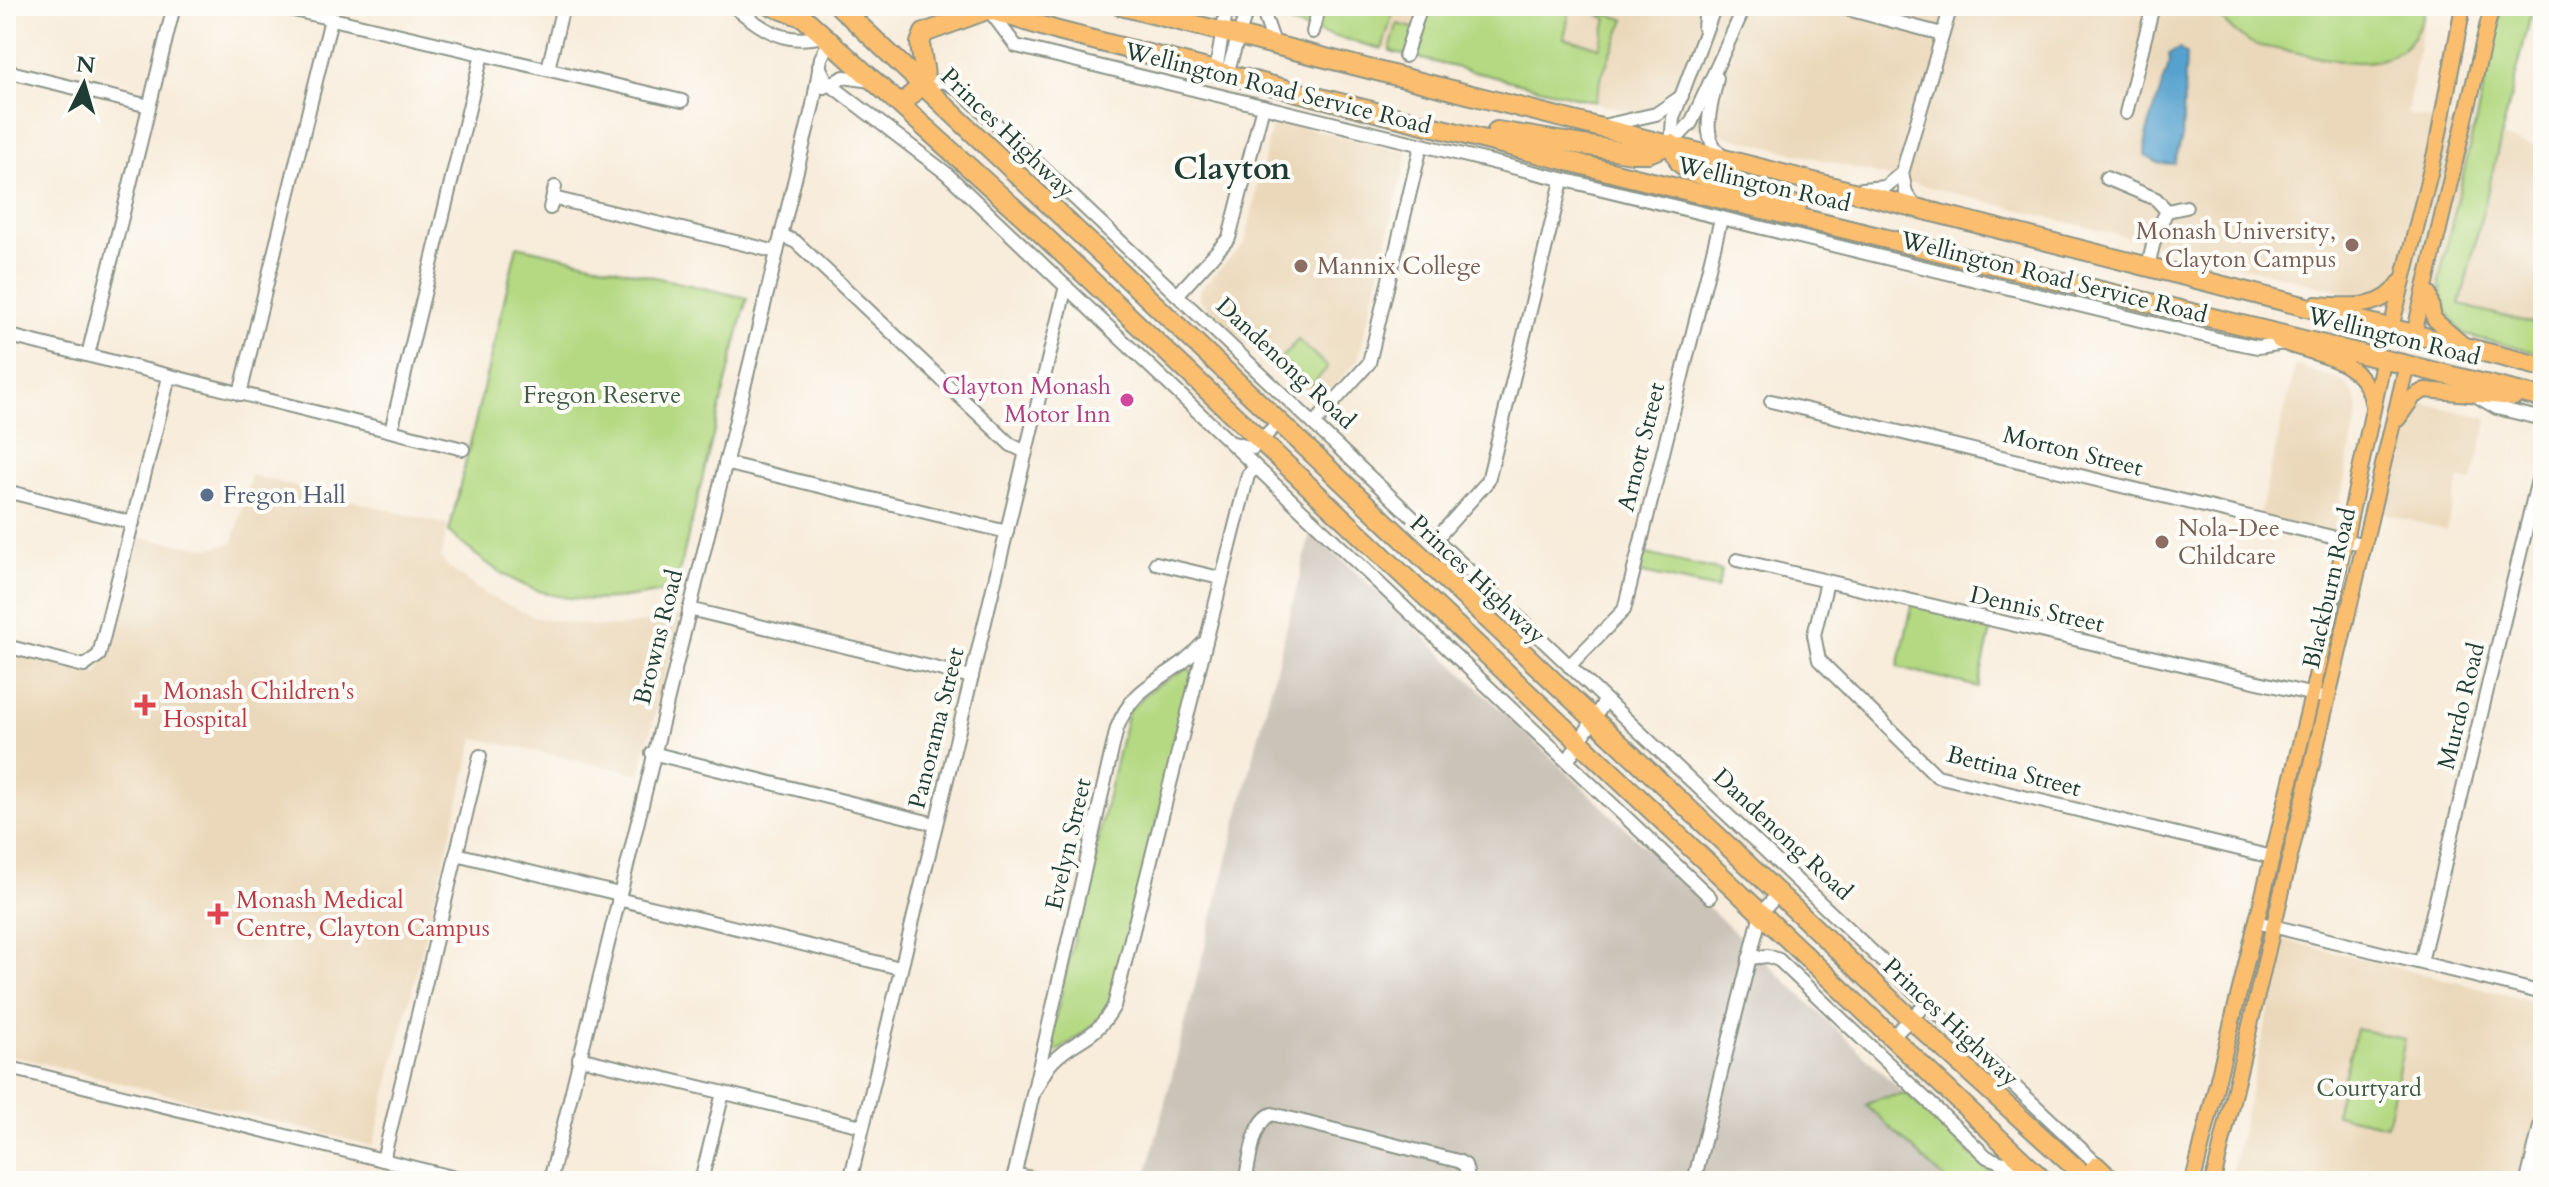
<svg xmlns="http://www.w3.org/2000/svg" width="2549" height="1187" font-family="Cardo,serif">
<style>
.built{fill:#ebd8ba}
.industrial{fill:#cbc3b8}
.green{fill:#b4d982;stroke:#6a8b5b;stroke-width:2}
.water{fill:#57a2cf;stroke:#3b7082;stroke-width:2}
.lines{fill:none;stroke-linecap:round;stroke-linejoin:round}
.minor-casing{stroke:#8c9488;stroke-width:16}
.major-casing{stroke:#8c9488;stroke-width:18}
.highway-casing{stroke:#8c9488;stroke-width:22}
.minor{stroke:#fff;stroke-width:12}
.major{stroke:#fbbe6e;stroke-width:14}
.highway{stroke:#fbbe6e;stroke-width:18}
.education-dot{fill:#8d6e63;stroke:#fdfcf7;stroke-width:3}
.hotel-dot{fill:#d1479c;stroke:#fdfcf7;stroke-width:3}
.service-dot{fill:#5c6f8a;stroke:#fdfcf7;stroke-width:3}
.health-dot{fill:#e0444e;stroke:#fdfcf7;stroke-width:3}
.labels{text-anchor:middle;stroke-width:8;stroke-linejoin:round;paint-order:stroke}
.street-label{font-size:24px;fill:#1f3d34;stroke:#fdfcf7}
.education-label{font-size:24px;fill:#785e54;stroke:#fdfcf7;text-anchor:start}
.hotel-label{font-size:24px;fill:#b23c85;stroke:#fdfcf7;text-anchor:end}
.park-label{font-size:24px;fill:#3d5c44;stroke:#fdfcf7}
.service-label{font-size:24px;fill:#4e5e75;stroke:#fdfcf7;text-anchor:start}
.health-label{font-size:24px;fill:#be3a42;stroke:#fdfcf7;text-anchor:start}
.district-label{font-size:32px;font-weight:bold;fill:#1f3d34;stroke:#fdfcf7}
</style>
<rect width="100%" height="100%" fill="#fdfcf7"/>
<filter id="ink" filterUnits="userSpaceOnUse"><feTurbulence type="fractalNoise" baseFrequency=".0125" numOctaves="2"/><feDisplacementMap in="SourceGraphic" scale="16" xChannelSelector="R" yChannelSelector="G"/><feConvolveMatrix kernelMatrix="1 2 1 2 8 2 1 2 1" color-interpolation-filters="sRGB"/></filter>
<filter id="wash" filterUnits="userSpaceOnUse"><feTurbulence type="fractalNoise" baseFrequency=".006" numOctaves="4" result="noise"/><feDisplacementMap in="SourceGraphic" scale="32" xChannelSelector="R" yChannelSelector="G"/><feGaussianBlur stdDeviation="1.8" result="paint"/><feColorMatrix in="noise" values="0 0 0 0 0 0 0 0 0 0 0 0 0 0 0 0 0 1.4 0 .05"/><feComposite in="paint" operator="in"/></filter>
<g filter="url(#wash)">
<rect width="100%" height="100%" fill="#f8ecdb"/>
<g class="built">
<polygon points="1232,6 2426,6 2407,114 2543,148 2543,342 1394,52"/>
<polygon points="1273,120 1408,153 1358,360 1319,402 1310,402 1199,299 1199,290 1245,243"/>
<polygon points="2296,365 2346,383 2356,399 2358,412 2332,542 2257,524"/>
<polygon points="2422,403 2488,418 2472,482 2459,479 2447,530 2386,514 2413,407"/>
<polygon points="251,475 448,525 441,558 449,568 488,596 536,618 602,627 626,626 681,615 640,774 475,738 373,1146 6,1054 6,653 98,675 133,537 210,548 233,543"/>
<polygon points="2285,940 2543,1004 2543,1181 2230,1181"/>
</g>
<polygon class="industrial" points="1311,532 1372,587 1996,1181 1145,1181"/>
<g class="green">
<polygon points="1264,6 1316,6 1310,30 1273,19"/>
<polygon points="1323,6 1395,6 1382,49 1317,32"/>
<polygon points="1425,6 1571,6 1564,38 1600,47 1607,19 1600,16 1604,14 1625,19 1602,75 1595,102 1390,51 1397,24 1417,29"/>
<path d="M2208,6H2426C2409,77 2354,65 2298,53C2282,49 2258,48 2244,39C2231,30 2219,17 2208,6Z"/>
<polygon points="2502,6 2533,6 2460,305 2543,326 2543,354 2465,335 2447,312 2439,280"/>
<path d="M517,246L747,298L676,585L667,591C569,611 523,599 449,532Z"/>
<polygon points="1298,340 1328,367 1311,386 1281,358"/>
<polygon points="1642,553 1722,571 1717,589 1638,572"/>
<polygon points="1913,602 1993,621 1978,687 1898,667"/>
<polygon points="1188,668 1193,673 1114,1001 1105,1017 1057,1052 1048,1049 1128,711 1154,687"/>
<polygon points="2356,1029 2405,1039 2387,1125 2335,1114"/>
<polygon points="1907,1094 1989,1171 2016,1174 2021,1181 1947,1181 1866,1105 1880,1098"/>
</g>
<polygon class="water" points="2179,49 2186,54 2182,138 2174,164 2158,163 2145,156 2146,135 2170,62 2169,54"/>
</g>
<g filter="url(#ink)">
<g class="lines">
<defs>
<g id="minor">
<polyline points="277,6 682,101"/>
<path d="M733,6C763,29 784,46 823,36"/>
<polyline points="1261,6 1274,43"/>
<polyline points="1836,6 1942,34"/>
<polyline points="989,10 1016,46 2222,340 2258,347 2284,343"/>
<polyline points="1704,28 1706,6"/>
<polyline points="1313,32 1319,6"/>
<polyline points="1405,56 1421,6"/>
<polyline points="819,66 827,82 946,173 1710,897"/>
<polyline points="548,69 563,6"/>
<polyline points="1216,70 1227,6"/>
<polyline points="6,71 149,106"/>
<polyline points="1227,73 1248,6"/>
<path d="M1717,78C1712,106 1698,136 1723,157"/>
<polyline points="923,85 943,81 959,89 2097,1164"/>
<polyline points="824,87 844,77 871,81"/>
<polyline points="2126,113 2151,14"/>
<polyline points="1607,125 1656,114 1682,96"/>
<polyline points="1671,144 1691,123 1745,6"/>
<polyline points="1671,144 1673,118 1715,6"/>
<polyline points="2106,178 2156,199 2167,211 2186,207"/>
<polyline points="1862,189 1885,187 1902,173"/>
<polyline points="553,198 777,252"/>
<polyline points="1916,207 1906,193 1902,173 1951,6"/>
<polyline points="550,208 555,187"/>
<polyline points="781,235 796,242 1011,445 1026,452"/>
<polyline points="2148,266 2156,233 2167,211"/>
<polyline points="1178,294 1229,238 1263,106"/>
<polyline points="6,335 463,449"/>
<polyline points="88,355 174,6"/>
<polyline points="240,394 331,19"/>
<polyline points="2475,395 2497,408 2543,419"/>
<polyline points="1771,401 2365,545"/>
<polyline points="1314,424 1369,363 1421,146"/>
<polyline points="391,431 482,54"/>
<polyline points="1233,443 1253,448 1278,423"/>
<polyline points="725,463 1007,532"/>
<polyline points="6,491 133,523"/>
<polyline points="1436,539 1488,481 1562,181"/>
<polyline points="1737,560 2318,696"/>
<polyline points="1156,563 1220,578"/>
<polyline points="1827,582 1814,635 1819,660 1937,776 2272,857"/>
<polyline points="689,609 972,677"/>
<polyline points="6,646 84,666 99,655 169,377"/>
<polyline points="1569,666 1624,610 1721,219"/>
<polyline points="652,753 935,824"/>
<polyline points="1568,760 1605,701"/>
<polyline points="456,854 619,894"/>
<polyline points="618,899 900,968"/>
<polyline points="2256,922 2543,993"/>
<polyline points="1749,958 1768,956 1779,960 1987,1157 2003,1163 2023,1161"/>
<polyline points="2421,962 2543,459"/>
<polyline points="1892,1037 1927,1003"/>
<polyline points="579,1058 862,1126"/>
<polyline points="6,1067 468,1181"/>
<path d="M1033,1094C1039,1084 1044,1070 1053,1061C1076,1037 1094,1042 1114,1006L1248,475L1255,468"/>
<polyline points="383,1160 480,756"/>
<polyline points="1014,1174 1045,1181"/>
<polyline points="550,1181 813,105 821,58 829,42"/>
<polyline points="701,1181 723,1093"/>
<polyline points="850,1181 1066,286"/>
<path d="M1013,1181L1117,728C1136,679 1169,682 1202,644"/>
<path d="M1245,1181C1250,1162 1252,1122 1272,1114L1458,1161L1465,1165L1469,1181"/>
<polyline points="1694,1181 1761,913 1779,893"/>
<polyline points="2527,1181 2543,1114"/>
</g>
<g id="major">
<polyline points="2429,293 2434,319 2464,345"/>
<path d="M2316,304C2345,305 2382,312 2399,283"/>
<polyline points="2391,328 2436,149 2463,6"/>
<polyline points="2414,334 2492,6"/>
<path d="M2279,341C2314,355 2365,358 2372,402"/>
<polyline points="2398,419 2414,396 2425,390 2514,398"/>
<polyline points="2084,1176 2097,1164 2115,1181"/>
<polyline points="2193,1181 2312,695 2384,358"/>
<polyline points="2213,1181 2407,364"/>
</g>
<g id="highway">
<polyline points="771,6 799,16"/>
<polyline points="791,6 1024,217 2044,1181"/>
<polyline points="839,6 1911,1019 2090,1181"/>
<polyline points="977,6 1058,31 1623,175 2543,398"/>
<polyline points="1121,6 2543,367"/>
<path d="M902,104C934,74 924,81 920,43L924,33L987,10"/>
<polyline points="1497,131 1632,153 1648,153 1671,144"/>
<polyline points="1671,144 1680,163 1691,172 1797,206"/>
</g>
</defs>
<use href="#minor" class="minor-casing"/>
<use href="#major" class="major-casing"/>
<use href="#highway" class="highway-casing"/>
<use href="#minor" class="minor"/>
<use href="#major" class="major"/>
<use href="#highway" class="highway"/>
</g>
</g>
<g class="education-dot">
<circle cx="2352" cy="245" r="8"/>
<circle cx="1301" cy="266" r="8"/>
<circle cx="2162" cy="542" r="8"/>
</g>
<circle class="hotel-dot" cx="1127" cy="400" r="8"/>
<circle class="service-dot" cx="207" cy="495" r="8"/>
<g class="health-dot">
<path d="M141 693h8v8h8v8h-8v8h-8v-8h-8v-8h8z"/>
<path d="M214 902h8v8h8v8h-8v8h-8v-8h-8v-8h8z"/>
</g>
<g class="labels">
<g class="street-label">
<text transform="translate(1278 88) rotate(14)" y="8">Wellington Road Service Road</text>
<text transform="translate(1008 133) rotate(44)" y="8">Princes Highway</text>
<text transform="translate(1764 184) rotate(13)" y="8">Wellington Road</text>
<text transform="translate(2054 277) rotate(14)" y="8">Wellington Road Service Road</text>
<text transform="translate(2394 336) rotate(14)" y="8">Wellington Road</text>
<text transform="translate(1286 363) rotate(43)" y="8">Dandenong Road</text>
<text transform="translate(1641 447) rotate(-76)" y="8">Arnott Street</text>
<text transform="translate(2073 451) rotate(14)" y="8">Morton Street</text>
<text transform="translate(1478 579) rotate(43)" y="8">Princes Highway</text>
<text transform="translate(2329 588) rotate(-77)" y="8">Blackburn Road</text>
<text transform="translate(2037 609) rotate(13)" y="8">Dennis Street</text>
<text transform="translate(658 637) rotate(-76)" y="8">Browns Road</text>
<text transform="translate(2461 706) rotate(-76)" y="8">Murdo Road</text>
<text transform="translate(936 728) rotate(-76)" y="8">Panorama Street</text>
<text transform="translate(2014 771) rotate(15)" y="8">Bettina Street</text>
<text transform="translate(1783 834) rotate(43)" y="8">Dandenong Road</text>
<text transform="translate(1068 844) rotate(-77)" y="8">Evelyn Street</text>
<text transform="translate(1951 1022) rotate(43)" y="8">Princes Highway</text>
</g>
<g class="education-label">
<text x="2336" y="239" text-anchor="end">Monash University,<tspan x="2336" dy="28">Clayton Campus</tspan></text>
<text x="1317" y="274">Mannix College</text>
<text x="2178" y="536">Nola-Dee<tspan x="2178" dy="28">Childcare</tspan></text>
</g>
<g class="hotel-label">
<text x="1111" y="394">Clayton Monash<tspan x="1111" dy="28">Motor Inn</tspan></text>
</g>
<g class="park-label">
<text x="602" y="403">Fregon Reserve</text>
<text x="2369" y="1096">Courtyard</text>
</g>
<g class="service-label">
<text x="223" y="503">Fregon Hall</text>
</g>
<g class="health-label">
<text x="163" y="699">Monash Children's<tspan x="163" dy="28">Hospital</tspan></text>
<text x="236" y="908">Monash Medical<tspan x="236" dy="28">Centre, Clayton Campus</tspan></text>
</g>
<g class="district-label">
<text x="1232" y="179">Clayton</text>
</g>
</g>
<rect width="2549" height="1187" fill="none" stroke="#fdfcf7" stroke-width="32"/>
<g transform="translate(84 84) rotate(5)" stroke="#fdfcf7" stroke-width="6" paint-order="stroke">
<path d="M0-6L14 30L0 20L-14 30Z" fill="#1f3d34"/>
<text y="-12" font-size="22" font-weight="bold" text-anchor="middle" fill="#1f3d34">N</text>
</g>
</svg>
